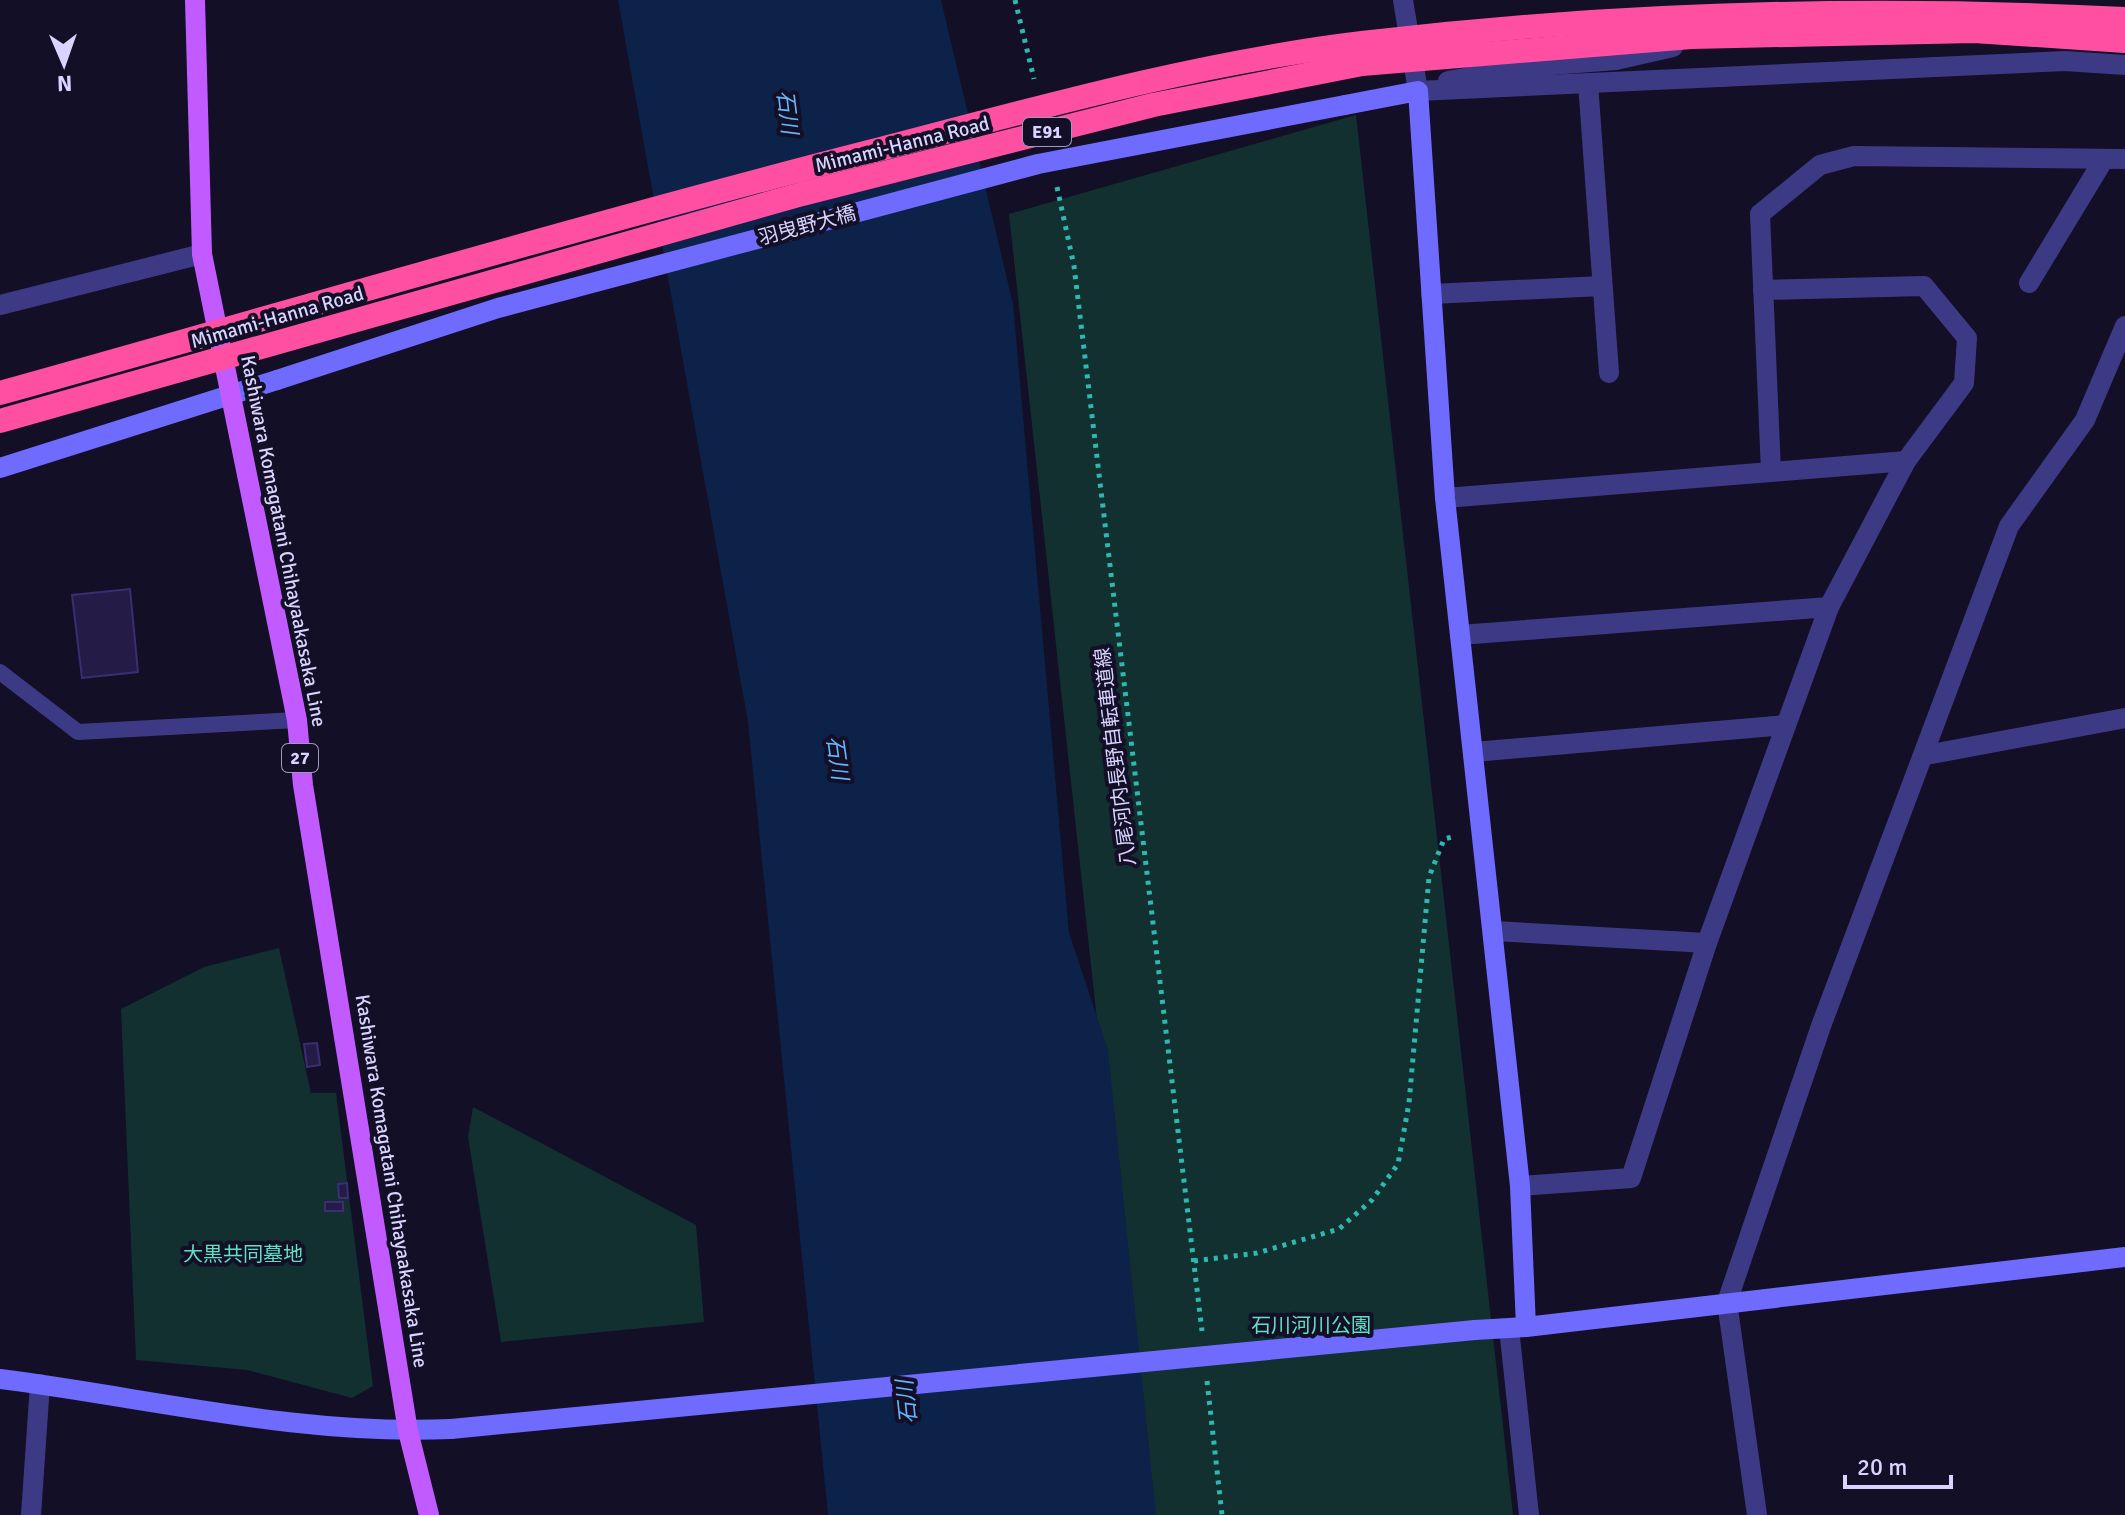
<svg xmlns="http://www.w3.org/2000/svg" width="2125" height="1515" font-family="Signika,'Noto Sans JP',sans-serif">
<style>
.green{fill:#12302f}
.water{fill:#0c2248}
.building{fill:#241b47;stroke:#3b2d73;stroke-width:2}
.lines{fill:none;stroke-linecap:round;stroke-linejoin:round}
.path{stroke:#2fb8b0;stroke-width:5;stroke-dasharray:4 6;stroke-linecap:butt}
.lane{stroke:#3d3a85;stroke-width:16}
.street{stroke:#3d3a85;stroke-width:20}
.secondary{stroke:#6f6bff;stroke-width:20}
.primary{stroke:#c25bff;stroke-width:20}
.secondary-bridge{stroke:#6f6bff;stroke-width:20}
.highway-bridge{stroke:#ff4fa3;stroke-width:24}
.labels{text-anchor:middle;stroke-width:8;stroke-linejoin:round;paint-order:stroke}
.shield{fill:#130f26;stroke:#9e99be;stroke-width:2}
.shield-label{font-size:18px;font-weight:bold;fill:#d9d4ff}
.street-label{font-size:20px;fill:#d9d4ff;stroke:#130f26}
.park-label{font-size:20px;fill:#5fe0c0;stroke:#130f26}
.water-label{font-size:22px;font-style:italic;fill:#62b6ff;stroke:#130f26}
</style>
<rect width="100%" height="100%" fill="#130f26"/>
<g class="green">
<polygon points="1356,115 1513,1515 1151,1515 1009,214"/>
<polygon points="279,948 311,1093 336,1093 373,1386 352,1398 247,1370 136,1360 121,1009 204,967"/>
<polygon points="473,1107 696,1225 704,1322 501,1342 468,1137"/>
</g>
<polygon class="water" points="618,0 941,0 1013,304 1069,933 1108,1050 1156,1515 828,1515 748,722"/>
<g class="building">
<polygon points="130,589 138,672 82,678 72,595"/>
<polygon points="317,1043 320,1065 307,1067 304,1044"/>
<polygon points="347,1183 348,1198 339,1198 338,1184"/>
<rect x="325" y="1202" width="18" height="9"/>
</g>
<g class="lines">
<g class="path">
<polyline points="1015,0 1034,79"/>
<polyline points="1057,187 1074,266 1202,1331"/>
<polyline points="1194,1261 1257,1253 1339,1229 1372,1200 1398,1164 1409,1103 1429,877 1444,839 1456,836"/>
<polyline points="1207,1381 1222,1515"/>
</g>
<polyline class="lane" points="0,672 78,732 297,720"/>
<g class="street">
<polyline points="1403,0 1418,91"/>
<polyline points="1448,81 1526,67 1616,60 1673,47"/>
<polyline points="1588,83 1609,373"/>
<polyline points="1418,91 2065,61 2125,65"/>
<polyline points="2029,283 2104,159"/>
<polyline points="1763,290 1924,286 1967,338 1964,383 1906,461"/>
<polyline points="1431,294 1602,286"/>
<polyline points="0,305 202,254"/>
<polyline points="1445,498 1771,472"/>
<polyline points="1460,635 1829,607"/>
<polyline points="1474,752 1786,725"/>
<polyline points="1926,755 2125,718"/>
<polyline points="1494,931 1707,943"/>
<polyline points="1520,1186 1631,1178 1707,943 1829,607 1906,461 1771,472 1760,214 1820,165 1854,156 2125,159"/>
<polyline points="1509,1328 1529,1515"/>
<polyline points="31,1515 40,1384"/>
<polyline points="1757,1515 1727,1302 1821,1026 2009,526 2085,420 2125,326"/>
</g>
<g class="secondary">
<polyline points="1345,105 1418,91 1445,498 1520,1186 1526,1327"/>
<polyline points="0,468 277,380"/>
<polyline points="1475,1330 1526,1327 2125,1257"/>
<path d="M0,1379C149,1398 300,1436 451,1429"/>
</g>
<polyline class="primary" points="195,0 202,254 297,720 303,785 408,1431 429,1515"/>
<g class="secondary-bridge">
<polyline points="277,380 498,308 1038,164 1345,105"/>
<polyline points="451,1429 1475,1330"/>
</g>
<g class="highway-bridge">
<path d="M0,393C291,312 580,226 873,151C1034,109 1196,63 1362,43C1615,13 1871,6 2125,19"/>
<polyline points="0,421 802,194 1153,105 1362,64 1691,37 1974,31 2125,41"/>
</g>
</g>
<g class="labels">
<g class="shield">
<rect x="1023" y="118" width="48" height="28" rx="6"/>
<rect x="282" y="744" width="36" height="28" rx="6"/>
</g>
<g class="shield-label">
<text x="1047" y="138">E91</text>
<text x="300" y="764">27</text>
</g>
<g class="street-label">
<text transform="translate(902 144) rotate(-14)" y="7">Mimami-Hanna Road</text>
<text transform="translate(807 225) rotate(-15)" y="7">羽曳野大橋</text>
<text transform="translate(277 317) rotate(-16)" y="7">Mimami-Hanna Road</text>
<text transform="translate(284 541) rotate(79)" y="7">Kashiwara Komagatani Chihayaakasaka Line</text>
<text transform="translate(1115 757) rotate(-97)" y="7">八尾河内長野自転車道線</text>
<text transform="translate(392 1181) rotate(81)" y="7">Kashiwara Komagatani Chihayaakasaka Line</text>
</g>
<g class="park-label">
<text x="243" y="1261">大黒共同墓地</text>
<text x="1311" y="1332">石川河川公園</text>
</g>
<g class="water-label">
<text transform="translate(788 112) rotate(83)" y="8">石川</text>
<text transform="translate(838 758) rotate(82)" y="8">石川</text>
<text transform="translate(906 1402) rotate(-96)" y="8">石川</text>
</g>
</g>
<g transform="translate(64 64) rotate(178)" stroke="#130f26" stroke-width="6" paint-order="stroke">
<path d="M0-6L14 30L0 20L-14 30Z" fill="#d9d4ff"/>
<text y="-12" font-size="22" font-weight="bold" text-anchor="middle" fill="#d9d4ff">N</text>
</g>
<path d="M1845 1475v12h106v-12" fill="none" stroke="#d9d4ff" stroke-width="4"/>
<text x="1857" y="1475" font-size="24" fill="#d9d4ff" stroke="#130f26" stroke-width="6" paint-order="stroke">20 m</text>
</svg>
